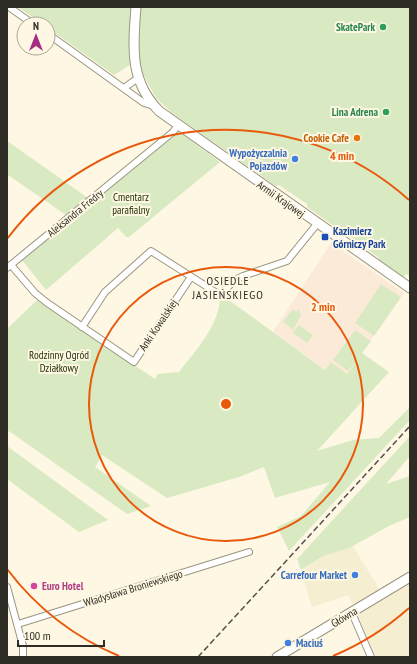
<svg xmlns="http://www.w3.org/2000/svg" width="417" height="664" font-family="'PT Sans Narrow',sans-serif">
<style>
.built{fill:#f6eed1}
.education{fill:#fcead9}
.green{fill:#d9eac3}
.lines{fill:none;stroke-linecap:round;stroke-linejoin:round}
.street-casing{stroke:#9a9581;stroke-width:8}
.secondary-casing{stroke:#9a9581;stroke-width:11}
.street{stroke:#fff;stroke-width:6}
.secondary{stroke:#fff;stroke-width:9}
.rail{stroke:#545147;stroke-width:1.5;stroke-dasharray:6 3;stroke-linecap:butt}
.ring{fill:none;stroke:#e8590c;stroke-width:2}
.leisure-dot{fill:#2e9e5b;stroke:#fdf7e3;stroke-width:1.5}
.food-dot{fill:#e8710a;stroke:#fdf7e3;stroke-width:1.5}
.shop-dot{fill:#3f7fe0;stroke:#fdf7e3;stroke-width:1.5}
.transit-dot{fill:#1a4fb4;stroke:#fdf7e3;stroke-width:1.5}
.hotel-dot{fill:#d1479c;stroke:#fdf7e3;stroke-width:1.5}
.labels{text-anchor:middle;stroke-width:4;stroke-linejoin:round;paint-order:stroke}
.leisure-label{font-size:11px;font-weight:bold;fill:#27864d;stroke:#fdf7e3;text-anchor:end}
.food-label{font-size:11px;font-weight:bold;fill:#c56008;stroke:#fdf7e3;text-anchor:end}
.shop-label{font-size:11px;font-weight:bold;fill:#366cbe;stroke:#fdf7e3;text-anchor:end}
.park-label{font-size:11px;fill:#223006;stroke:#fdf7e3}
.street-label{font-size:11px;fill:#2f2c25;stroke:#fdf7e3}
.transit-label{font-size:11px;font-weight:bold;fill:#164399;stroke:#fdf7e3;text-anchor:start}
.hotel-label{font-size:11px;font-weight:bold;fill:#b23c85;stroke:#fdf7e3;text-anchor:start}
.neighbourhood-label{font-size:12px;letter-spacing:1px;fill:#2f2c25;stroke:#fdf7e3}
.centre{fill:#e8590c;stroke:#fdf7e3;stroke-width:2}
.ring-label{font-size:12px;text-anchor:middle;font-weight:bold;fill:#e8590c;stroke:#fdf7e3;stroke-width:4;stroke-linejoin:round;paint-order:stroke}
</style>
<rect width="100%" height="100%" fill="#fdf7e3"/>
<g class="built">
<polygon points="352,545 380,590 354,606 348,595 312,607 301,571 323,556"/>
<polygon points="410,583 410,656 376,657 357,614 380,602"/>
</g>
<polygon class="education" points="331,243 404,293 347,374 326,370 273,332"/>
<g class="green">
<polygon points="18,7 132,7 129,40 130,65 114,75 48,28 48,24 42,24"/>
<polygon points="140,7 410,7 410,276 406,274 403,278 380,262 378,257 307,207 307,204 279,185 276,186 173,114 156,98 142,72 137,57"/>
<polygon points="178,133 181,133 220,162 129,237 126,237 118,228 46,290 22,260"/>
<polygon points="7,141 88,198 66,215 8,175"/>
<polygon points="381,284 401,297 374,336 355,323"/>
<path d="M226,298L325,370L331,362L347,374L359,358L348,371L333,360L355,330L371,341L362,353L389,372L317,451L353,440L379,438L410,407V420L289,551L277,527L301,516L330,482L275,498L264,467L239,477L167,498L102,455L95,467L151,506L127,514L9,431L7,434V329L37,300L155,379L158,374L179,372C196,350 217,328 220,300Z"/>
<polygon points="293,309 296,312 299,309 301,315 293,330 283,322"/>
<polygon points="299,325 313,335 307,343 293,333"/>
<polygon points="410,436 410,456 386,484 410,476 410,517 391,525 349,548 323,556 301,570 297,559"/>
<polygon points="7,446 108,520 79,532 7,479"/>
</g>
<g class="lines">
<defs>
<g id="street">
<polyline points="9,7 33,24"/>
<polyline points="48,34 144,103 154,106"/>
<polyline points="124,88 138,78"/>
<polyline points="11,265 35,293 46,302 134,362 191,277"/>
<polyline points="7,268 173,132 178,125"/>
<polyline points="82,327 105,292 151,251 220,295 235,280 243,276 287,261 317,224"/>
<polyline points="7,587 23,646 23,657"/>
<polyline points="352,613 371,657"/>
<polyline points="18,624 249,552"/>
</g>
<g id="secondary">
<path d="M136,7C133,47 129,80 159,111L410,288"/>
<polyline points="277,657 410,577"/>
</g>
</defs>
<use href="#street" class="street-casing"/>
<use href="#secondary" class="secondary-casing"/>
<use href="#street" class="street"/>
<use href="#secondary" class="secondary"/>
<polyline class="rail" points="198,657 410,426"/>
</g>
<g class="ring">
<circle cx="226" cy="404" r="137"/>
<path d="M409 608A274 274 0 0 1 333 656M119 656A274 274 0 0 1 7 569M7 239A274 274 0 0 1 409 200"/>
</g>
<g class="leisure-dot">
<circle cx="383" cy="27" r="4"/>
<circle cx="386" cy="112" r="4"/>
</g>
<circle class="food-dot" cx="357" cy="138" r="4"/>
<g class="shop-dot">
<circle cx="295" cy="159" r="4"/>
<circle cx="355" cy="575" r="4"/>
<circle cx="288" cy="643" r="4"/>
</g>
<rect class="transit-dot" x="321" y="233" width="8" height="8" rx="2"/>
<circle class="hotel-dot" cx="34" cy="586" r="4"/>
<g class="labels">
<g class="leisure-label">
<text x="375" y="31">SkatePark</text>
<text x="378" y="116">Lina Adrena</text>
</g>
<g class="food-label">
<text x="349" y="142">Cookie Cafe</text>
</g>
<g class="shop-label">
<text x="287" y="157">Wypożyczalnia<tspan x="287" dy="13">Pojazdów</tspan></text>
<text x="347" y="579">Carrefour Market</text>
<text x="296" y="647" text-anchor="start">Maciuś</text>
</g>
<g class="park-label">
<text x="131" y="201">Cmentarz<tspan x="131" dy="13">parafialny</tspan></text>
<text x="59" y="359">Rodzinny Ogród<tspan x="59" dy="13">Działkowy</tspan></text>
</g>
<g class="street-label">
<text transform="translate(281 199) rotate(35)" y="4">Armii Krajowej</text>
<text transform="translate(75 213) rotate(-39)" y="4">Aleksandra Fredry</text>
<text transform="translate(158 325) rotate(-56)" y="4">Anki Kowalskiej</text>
<text transform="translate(133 588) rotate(-17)" y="4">Władysława Broniewskiego</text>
<text transform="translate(344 617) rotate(-31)" y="4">Główna</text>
</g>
<g class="transit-label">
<text x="333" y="235">Kazimierz<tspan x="333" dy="13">Górniczy Park</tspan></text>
</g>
<g class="hotel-label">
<text x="42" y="590">Euro Hotel</text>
</g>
<g class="neighbourhood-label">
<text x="228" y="285">OSIEDLE<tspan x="228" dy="14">JASIEŃSKIEGO</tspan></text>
</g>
</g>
<circle cx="226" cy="404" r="6" class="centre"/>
<g class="ring-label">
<text x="342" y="160">4 min</text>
<text x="323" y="311">2 min</text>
</g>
<rect width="417" height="664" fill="none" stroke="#2f2c25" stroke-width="16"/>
<g transform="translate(36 36)"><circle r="19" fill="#fdf7e3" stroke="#aba697"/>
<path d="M0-3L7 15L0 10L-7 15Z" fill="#a52d83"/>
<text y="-6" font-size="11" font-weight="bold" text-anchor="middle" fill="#2f2c25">N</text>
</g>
<path d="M18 640v6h86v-6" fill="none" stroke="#2f2c25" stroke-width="2"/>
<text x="24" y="640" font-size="12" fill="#2f2c25" stroke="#fdf7e3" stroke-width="3" paint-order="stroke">100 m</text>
</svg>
